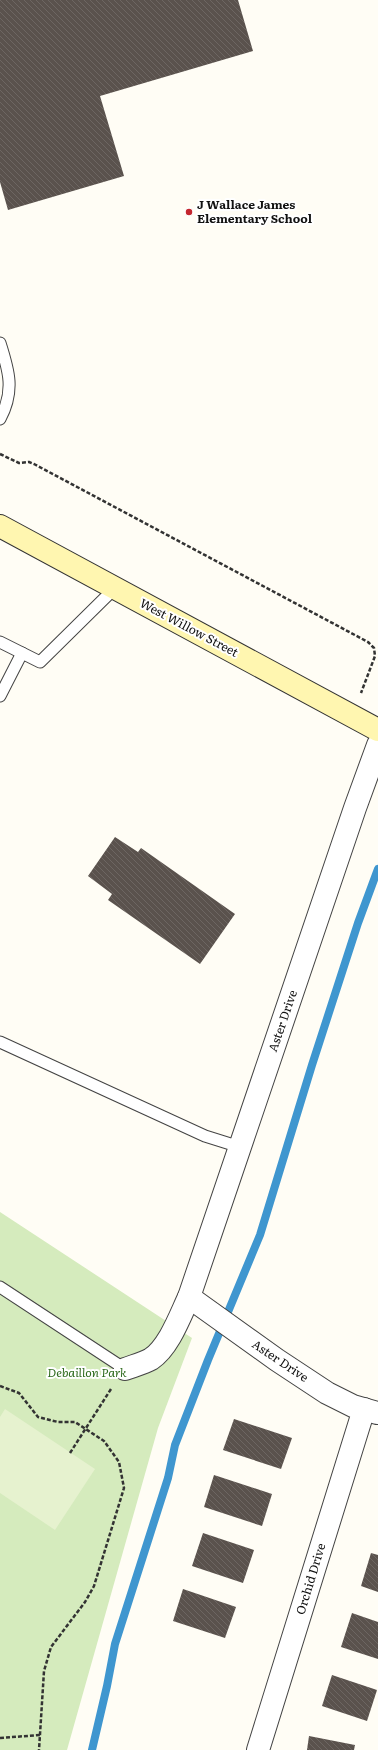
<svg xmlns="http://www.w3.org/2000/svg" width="378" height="1750" font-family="Literata,serif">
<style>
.park{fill:#d5ebbd}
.pitch{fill:#e6f2cf}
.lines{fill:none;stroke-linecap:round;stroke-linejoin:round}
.stream{stroke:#3f96cf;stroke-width:8}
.building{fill:url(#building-back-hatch)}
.lane-casing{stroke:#444;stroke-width:13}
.street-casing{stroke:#444;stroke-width:24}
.secondary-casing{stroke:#333;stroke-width:24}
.path{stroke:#333;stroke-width:2.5;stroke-dasharray:4 2;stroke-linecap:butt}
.lane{stroke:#fff;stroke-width:11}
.street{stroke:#fff;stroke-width:22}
.secondary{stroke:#fff6b0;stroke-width:22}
.poi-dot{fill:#c4262e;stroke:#fff;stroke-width:1.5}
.labels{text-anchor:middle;stroke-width:4;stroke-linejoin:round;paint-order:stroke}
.poi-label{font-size:12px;font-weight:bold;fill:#111;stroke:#fff;text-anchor:start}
.street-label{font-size:12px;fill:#111;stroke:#fff}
.park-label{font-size:12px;font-style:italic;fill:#2f6b1f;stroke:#fff}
</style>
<defs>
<pattern id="building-back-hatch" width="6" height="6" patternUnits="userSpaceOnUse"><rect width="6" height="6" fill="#5a524d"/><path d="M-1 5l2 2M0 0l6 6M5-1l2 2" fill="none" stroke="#6d6662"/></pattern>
</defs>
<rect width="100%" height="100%" fill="#fffdf5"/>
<polygon class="park" points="0,1212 192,1338 158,1428 67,1750 0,1750"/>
<polygon class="pitch" points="5,1409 95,1469 55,1530 0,1493 0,1417"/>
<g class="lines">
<polyline class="stream" points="92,1750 107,1686 115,1644 168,1478 175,1445 208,1360 260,1235 312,1065 358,923 378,869"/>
</g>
<g class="building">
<polygon points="0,0 238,0 253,51 100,96 124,176 8,210 0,182"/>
<polygon points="115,837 138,852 141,848 235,914 200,964 108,900 112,894 88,876"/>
<polygon points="234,1419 292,1438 281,1469 223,1450"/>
<polygon points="214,1475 272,1494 262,1526 204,1507"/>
<polygon points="203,1533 254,1550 243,1583 192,1566"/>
<polygon points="371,1553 378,1555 378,1592 361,1586"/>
<polygon points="183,1589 236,1607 225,1638 173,1621"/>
<polygon points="352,1613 378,1622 378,1659 341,1647"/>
<polygon points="332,1675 377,1690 367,1721 322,1706"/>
<polygon points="309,1736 355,1745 354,1750 307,1750"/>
</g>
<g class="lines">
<defs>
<g id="lane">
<path d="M0,343C9,371 15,391 0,419"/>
<polyline points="0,642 40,662 115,588"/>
<polyline points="0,696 22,653"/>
<polyline points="0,1042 205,1136 240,1147"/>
<polyline points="0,1287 125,1369"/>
</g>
<g id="street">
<polyline points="189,1297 277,1360 327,1393 353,1406 377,1413"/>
<path d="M125,1369C133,1366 144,1363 151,1359C169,1347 180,1316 189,1297L355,808L378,745"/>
<polyline points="258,1750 364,1409"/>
</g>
<polyline id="secondary" points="0,526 378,730"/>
</defs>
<use href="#lane" class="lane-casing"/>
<use href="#street" class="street-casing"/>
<use href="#secondary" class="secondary-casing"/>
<g class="path">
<polyline points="0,454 19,463 29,462 34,464 368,642 374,648 375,656 361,693"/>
<polyline points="0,1386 19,1393 38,1417 58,1422 75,1422 104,1441 119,1462 124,1488 94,1586 85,1602 51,1647 44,1671 39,1750"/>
<polyline points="70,1453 111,1389"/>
<polyline points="0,1738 40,1735"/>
</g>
<use href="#lane" class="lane"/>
<use href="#street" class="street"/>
<use href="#secondary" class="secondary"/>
</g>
<circle class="poi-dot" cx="189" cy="212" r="4"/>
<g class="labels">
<g class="poi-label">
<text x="197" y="209">J Wallace James<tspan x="197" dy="14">Elementary School</tspan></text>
</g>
<g class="street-label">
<text transform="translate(189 628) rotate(28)" y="4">West Willow Street</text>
<text transform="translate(283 1021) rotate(-71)" y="4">Aster Drive</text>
<text transform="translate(280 1361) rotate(34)" y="4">Aster Drive</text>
<text transform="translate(311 1579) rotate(-73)" y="4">Orchid Drive</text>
</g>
<g class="park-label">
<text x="87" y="1377">Debaillon Park</text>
</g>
</g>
</svg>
